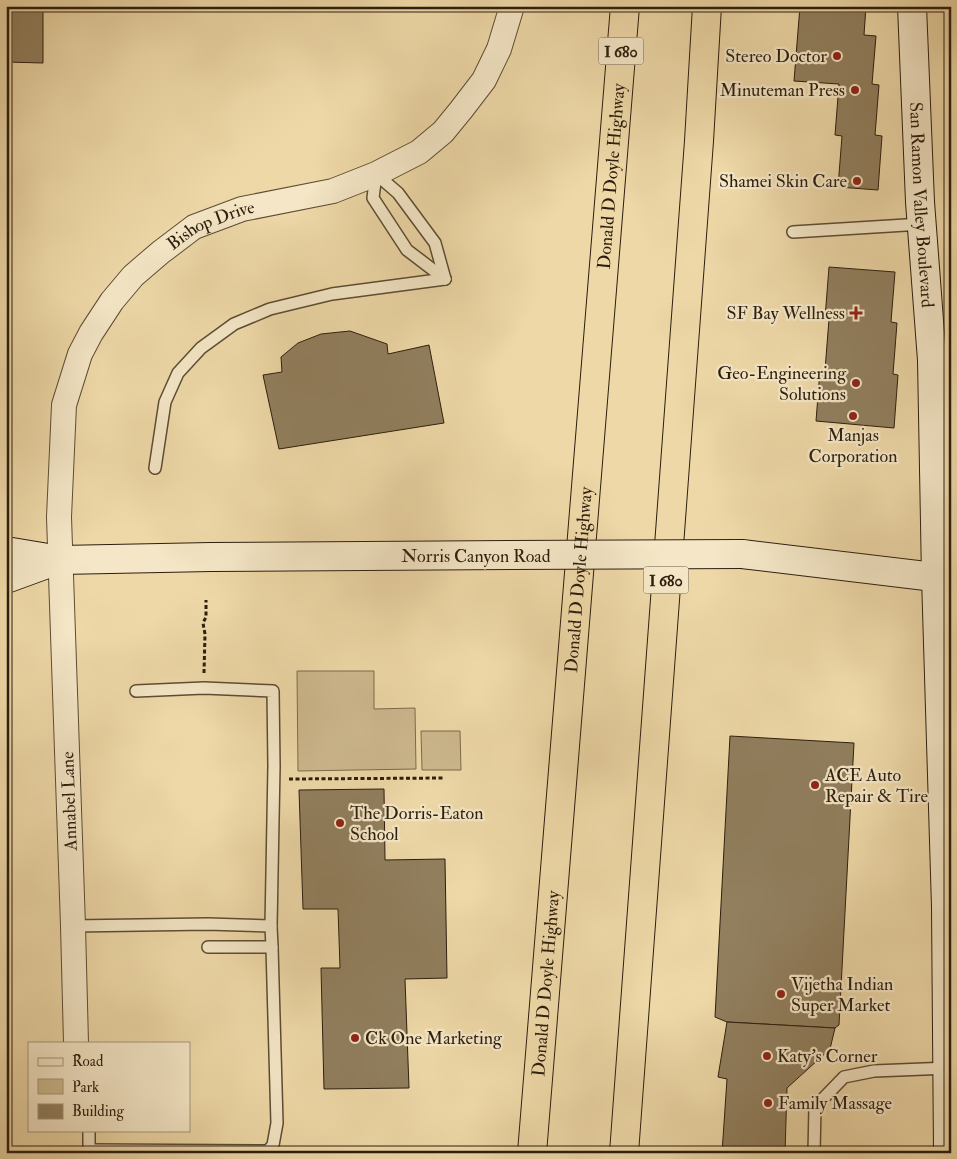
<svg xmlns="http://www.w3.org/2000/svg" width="957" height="1159" font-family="'IM FELL Double Pica',serif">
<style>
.green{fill:#cdb88d;stroke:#7c6b4e}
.building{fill:#917f5e;stroke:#2c1e0e}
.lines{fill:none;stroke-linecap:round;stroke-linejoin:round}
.lane-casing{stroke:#5c4c34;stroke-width:14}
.street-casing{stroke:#5c4c34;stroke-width:26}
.secondary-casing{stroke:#2c1e0e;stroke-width:30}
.highway-casing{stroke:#2c1e0e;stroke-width:30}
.path{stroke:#2c1e0e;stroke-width:3;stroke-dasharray:4 2.5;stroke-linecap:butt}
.lane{stroke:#f4e6c6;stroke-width:11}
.street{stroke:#f4e6c6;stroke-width:24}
.secondary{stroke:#f4e6c6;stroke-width:28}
.highway{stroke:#eed8a7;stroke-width:28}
.secondary-bridge-casing{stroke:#2c1e0e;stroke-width:30;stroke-linecap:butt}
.secondary-bridge{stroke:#f4e6c6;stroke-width:28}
.poi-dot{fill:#8f2418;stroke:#f4e6c6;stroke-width:2}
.labels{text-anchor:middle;stroke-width:4.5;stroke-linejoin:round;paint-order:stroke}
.shield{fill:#f4e6c6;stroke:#685a45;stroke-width:1}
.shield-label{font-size:16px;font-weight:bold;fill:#2c1e0e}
.poi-label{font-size:18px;fill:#2c1e0e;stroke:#f4e6c6;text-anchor:start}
.street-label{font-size:18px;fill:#2c1e0e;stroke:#f4e6c6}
</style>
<rect width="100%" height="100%" fill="#eed8a7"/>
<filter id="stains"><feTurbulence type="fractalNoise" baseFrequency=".004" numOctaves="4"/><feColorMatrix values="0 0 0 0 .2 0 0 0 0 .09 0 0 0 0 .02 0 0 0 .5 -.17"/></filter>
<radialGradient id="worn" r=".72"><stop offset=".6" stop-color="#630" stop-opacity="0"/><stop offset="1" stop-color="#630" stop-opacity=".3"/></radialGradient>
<g class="green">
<polygon points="297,671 374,671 374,709 415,708 416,769 298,771"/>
<polygon points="421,731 460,731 461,770 422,770"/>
</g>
<g class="building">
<polygon points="6,6 43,6 43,63 6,62"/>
<polygon points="800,6 866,6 864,35 876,36 872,84 879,85 875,135 882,136 878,190 838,187 842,136 835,135 839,84 794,81"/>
<polygon points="829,267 895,272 891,322 897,323 893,374 898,375 894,428 816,421 820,370 825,370 829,319 825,318"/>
<polygon points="350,331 387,344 388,354 429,345 444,423 279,449 263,375 282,372 281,357 298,343 321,334"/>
<polygon points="730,736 854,743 839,1025 835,1028 727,1022 715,1017"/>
<polygon points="384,789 385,860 445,859 447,978 405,979 409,1088 324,1089 321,968 340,968 338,909 303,909 299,790"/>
<polygon points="727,1022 835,1028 830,1049 787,1088 785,1153 722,1153 727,1079 718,1077"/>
</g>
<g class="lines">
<defs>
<g id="lane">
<polyline points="376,174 373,198 407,250 445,279"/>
<polyline points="376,174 398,193 435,243 445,279"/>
<polyline points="793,232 922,224"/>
<polyline points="155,468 165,402 178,373 201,348 234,324 270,309 332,294 445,279"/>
<polyline points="136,691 204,688 273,691 274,766 271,926 272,947"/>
<polyline points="73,926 208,924 271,926"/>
<polyline points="89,1150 268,1151 273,1145 277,1123 272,947 208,947"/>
<polyline points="89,1153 89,1130"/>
<polyline points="814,1153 815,1107 844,1077 874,1071 949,1068"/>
</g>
<g id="street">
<path id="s1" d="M76,1043L73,926L59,517L64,405L80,354L91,333L112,301L133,276L161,252L194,227L242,209L333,191L376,174L419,152L443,132L461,110L484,80L499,49L512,6"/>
</g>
<g id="secondary">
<path id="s2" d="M912,6L920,202L932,360L936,577L946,907L948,1153"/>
<polyline points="6,551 60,560 211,557 510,555"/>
<polyline points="742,554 951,579"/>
<polyline points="6,579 58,560"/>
</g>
<g id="highway">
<path id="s3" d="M532,1153L625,6"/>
<polyline points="624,1153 699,141 707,6"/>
</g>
</defs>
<use href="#lane" class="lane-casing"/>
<use href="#street" class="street-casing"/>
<use href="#secondary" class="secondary-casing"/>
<use href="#highway" class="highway-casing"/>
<g class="path">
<polyline points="204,673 205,634 203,623 206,617 206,600"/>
<polyline points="289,779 445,778"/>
</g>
<use href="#lane" class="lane"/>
<use href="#street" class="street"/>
<use href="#secondary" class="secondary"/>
<use href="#highway" class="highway"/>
<defs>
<polyline id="secondary-bridge" points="510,555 742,554"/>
</defs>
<use href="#secondary-bridge" class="secondary-bridge-casing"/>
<use href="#secondary-bridge" class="secondary-bridge"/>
</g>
<g class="poi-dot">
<circle cx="837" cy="56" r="5"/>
<circle cx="855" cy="90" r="5"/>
<circle cx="857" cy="181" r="5"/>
<path d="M853.5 305.5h5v5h5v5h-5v5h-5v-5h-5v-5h5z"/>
<circle cx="856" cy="383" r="5"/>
<circle cx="853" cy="416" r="5"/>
<circle cx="815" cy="785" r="5"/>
<circle cx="340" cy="823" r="5"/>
<circle cx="781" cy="994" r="5"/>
<circle cx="355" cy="1038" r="5"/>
<circle cx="767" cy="1056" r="5"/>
<circle cx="768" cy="1103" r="5"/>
</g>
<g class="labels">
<g class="shield">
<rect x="598.5" y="37.5" width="45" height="27" rx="4"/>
<rect x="643.5" y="566.5" width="45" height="27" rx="4"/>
</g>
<g class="shield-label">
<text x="621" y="57">I 680</text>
<text x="666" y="586">I 680</text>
</g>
<g class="poi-label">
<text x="827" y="62" text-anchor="end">Stereo Doctor</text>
<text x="845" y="96" text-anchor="end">Minuteman Press</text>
<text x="847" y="187" text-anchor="end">Shamei Skin Care</text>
<text x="845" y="319" text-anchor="end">SF Bay Wellness</text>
<text x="846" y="379" text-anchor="end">Geo-Engineering<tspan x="846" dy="21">Solutions</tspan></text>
<text x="853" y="441" text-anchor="middle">Manjas<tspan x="853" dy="21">Corporation</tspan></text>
<text x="825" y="781">ACE Auto<tspan x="825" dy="21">Repair &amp; Tire</tspan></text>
<text x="350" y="819">The Dorris-Eaton<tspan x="350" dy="21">School</tspan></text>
<text x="791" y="990">Vijetha Indian<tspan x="791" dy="21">Super Market</tspan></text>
<text x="365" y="1044">Ck One Marketing</text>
<text x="777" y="1062">Katy's Corner</text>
<text x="778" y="1109">Family Massage</text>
</g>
<g class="street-label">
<text dy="6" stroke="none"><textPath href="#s3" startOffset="980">Donald D Doyle Highway</textPath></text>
<text dy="6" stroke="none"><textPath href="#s2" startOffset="199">San Ramon Valley Boulevard</textPath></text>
<text dy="6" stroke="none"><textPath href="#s1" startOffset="881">Bishop Drive</textPath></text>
<text x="476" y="562">Norris Canyon Road</text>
<text dy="6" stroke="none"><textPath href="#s3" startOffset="575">Donald D Doyle Highway</textPath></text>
<text transform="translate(69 801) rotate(-92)" y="6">Annabel Lane</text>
<text dy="6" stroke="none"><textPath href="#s3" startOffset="170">Donald D Doyle Highway</textPath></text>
</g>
</g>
<rect width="957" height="1159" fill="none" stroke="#eed8a7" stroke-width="25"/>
<rect x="8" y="8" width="942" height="1144" fill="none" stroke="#2c1e0e" stroke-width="2.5"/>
<rect x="12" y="12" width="932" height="1134" fill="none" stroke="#2c1e0e"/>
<rect x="28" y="1042" width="162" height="90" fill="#f4e6c6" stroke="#a4967c"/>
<rect x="38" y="1058" width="25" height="8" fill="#f4e6c6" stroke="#a4967c"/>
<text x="72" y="1066" font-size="15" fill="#2c1e0e">Road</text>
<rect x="38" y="1079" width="25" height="15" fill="#cdb88d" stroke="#a4967c"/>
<text x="72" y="1092" font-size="15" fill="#2c1e0e">Park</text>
<rect x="38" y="1104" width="25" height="15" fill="#917f5e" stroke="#a4967c"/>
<text x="72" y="1116" font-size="15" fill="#2c1e0e">Building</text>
<rect width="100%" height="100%" filter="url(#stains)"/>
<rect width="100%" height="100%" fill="url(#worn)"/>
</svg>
